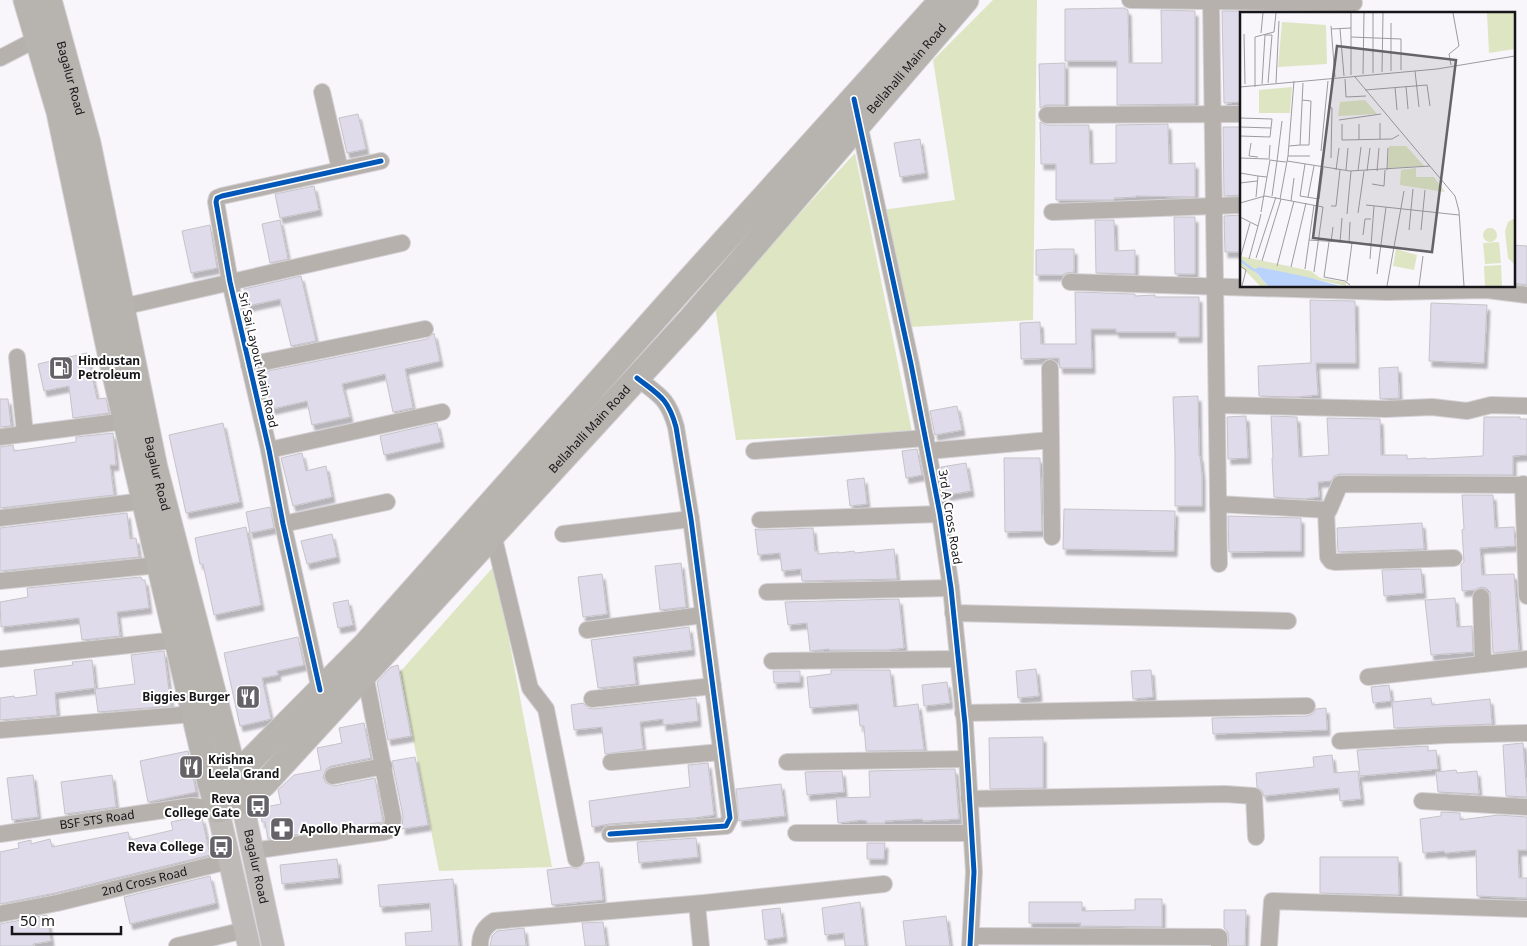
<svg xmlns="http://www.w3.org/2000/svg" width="1527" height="946" font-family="'Noto Sans',sans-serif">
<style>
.green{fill:#dde5c3}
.building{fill:#e0dbea;stroke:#c5c4c8;filter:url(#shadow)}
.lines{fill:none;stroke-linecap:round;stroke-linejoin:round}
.minor-casing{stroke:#d4d2d6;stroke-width:18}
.secondary-casing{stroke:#d4d2d6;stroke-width:24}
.primary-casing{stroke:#d4d2d6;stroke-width:27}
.minor{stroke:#b6b1ac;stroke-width:16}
.secondary{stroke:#bebab7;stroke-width:22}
.primary{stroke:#b7b3af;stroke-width:25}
.cycleway-casing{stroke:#fff;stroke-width:8}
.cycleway{stroke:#0057b8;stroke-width:5}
.labels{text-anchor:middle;stroke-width:4;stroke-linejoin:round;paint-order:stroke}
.street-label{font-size:12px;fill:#161518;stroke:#fff}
.poi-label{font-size:12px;font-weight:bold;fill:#161518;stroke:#fff;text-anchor:start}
.inset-river{fill:none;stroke:#bad3fd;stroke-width:2.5}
.inset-road{fill:none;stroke:#9e9ba0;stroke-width:1}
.view{fill:#656367;fill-opacity:0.15;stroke:#656367;stroke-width:2.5}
.inset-edge{fill:none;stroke:#161518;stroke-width:2.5}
</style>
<defs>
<filter id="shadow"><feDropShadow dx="3" dy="5.5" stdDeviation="1" flood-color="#0004"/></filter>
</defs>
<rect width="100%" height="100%" fill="#f8f5fb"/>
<g class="green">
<polygon points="993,0 1037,0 1033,320 911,327 882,210 955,200 933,60"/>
<polygon points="855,153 912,432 736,440 715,306"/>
<polygon points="495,565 552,867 439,871 400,672"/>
</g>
<g class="building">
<polygon points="1124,8 1128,10 1129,63 1162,63 1161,10 1195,11 1195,104 1117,105 1117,61 1065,61 1065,9"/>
<polygon points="1222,11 1241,11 1241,102 1224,103"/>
<polygon points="1065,63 1065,105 1046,105 1040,108 1039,64"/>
<polygon points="358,114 366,149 347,153 339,118"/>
<polygon points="1040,122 1047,125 1089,125 1090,164 1116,163 1116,125 1168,124 1169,164 1195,163 1195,197 1136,196 1136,197 1114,198 1114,200 1056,200 1056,164 1041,164"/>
<polygon points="1223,127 1241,127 1241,195 1224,196"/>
<polygon points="920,139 925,173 900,177 894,143"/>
<polygon points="314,186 319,210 280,218 275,194"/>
<polygon points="1241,215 1241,252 1225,252 1224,216"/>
<polygon points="1174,217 1195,217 1195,274 1175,274"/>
<polygon points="280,220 288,259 270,263 262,224"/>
<polygon points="1095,220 1114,220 1115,251 1135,250 1135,274 1096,273"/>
<polygon points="210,225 217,268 191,273 182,231"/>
<polygon points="1513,245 1527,246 1527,285 1513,283"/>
<polygon points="1054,249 1074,249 1074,272 1066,273 1063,275 1036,275 1036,250"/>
<polygon points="301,276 316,341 291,346 280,299 248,306 244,289"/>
<polygon points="1075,292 1135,294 1135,296 1155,295 1155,297 1199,297 1199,337 1176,337 1176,332 1116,332 1116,329 1091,329 1092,368 1060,368 1059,358 1021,359 1020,323 1040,322 1041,344 1076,344"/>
<polygon points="1310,300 1355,301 1356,363 1316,363 1318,395 1296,397 1259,396 1258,366 1311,363"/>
<polygon points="1431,303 1487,305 1484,363 1429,361"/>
<polygon points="434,333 440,361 405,369 413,408 393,412 385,374 342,384 350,417 312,425 307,401 272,409 263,372 427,339"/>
<polygon points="87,353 97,399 106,398 109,413 73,418 69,386 44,391 38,364"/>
<polygon points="1398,367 1399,398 1380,399 1379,368"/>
<polygon points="1198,396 1199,456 1200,456 1202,476 1202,506 1175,506 1175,453 1173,397"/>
<polygon points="0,399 8,399 11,426 0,427"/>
<polygon points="957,406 962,430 935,435 930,411"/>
<polygon points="1246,416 1248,458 1228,459 1227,417"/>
<polygon points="1271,416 1297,417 1299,457 1329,455 1327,418 1380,419 1381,455 1407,455 1407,459 1426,458 1426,459 1483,456 1484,417 1520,417 1520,419 1527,419 1527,455 1513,456 1513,475 1340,474 1334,476 1331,481 1318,482 1319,497 1304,499 1274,497 1272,458 1273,458"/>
<polygon points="223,423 240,502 186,513 169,435"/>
<polygon points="437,423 441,442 384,455 380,436"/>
<polygon points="113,433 116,465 110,465 114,495 0,508 0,447 13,445 14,451 42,447 76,442 76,437"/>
<polygon points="917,449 922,475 906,478 902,451"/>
<polygon points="302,453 306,471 326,466 332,497 293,506 281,458"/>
<polygon points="1004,458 1040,458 1042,531 1005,532"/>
<polygon points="966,463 971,491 947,495 941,467"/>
<polygon points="864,478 867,504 850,506 847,480"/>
<polygon points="1462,495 1493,495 1495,528 1514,527 1515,546 1480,548 1482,575 1514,574 1519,650 1493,653 1490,592 1486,588 1481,587 1474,590 1462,591 1461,565 1464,562 1462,530 1464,529"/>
<polygon points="270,507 274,528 250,533 246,512"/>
<polygon points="1064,509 1175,511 1174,551 1063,549"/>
<polygon points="127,513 130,539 136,538 139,557 0,571 0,528"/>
<polygon points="1228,516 1301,518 1301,551 1229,552"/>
<polygon points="1422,523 1424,549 1338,552 1337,528"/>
<polygon points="246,527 261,605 214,615 203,564 200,564 195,538"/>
<polygon points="813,528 815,551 818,551 818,554 839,552 839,553 854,551 855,553 894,549 897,579 802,581 801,569 782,571 780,553 758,555 755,529 760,530"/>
<polygon points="332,534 337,557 307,564 301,541"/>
<polygon points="681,563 686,607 660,610 655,566"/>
<polygon points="1421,569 1423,593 1384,596 1382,570"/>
<polygon points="602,574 607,614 583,617 578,577"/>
<polygon points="141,577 142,580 145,580 149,608 117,612 120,636 82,640 79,618 1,627 0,602 28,597 27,588"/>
<polygon points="1455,598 1457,627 1472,626 1473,652 1431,655 1425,600"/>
<polygon points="899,599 904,648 888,650 829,650 829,649 810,651 807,623 788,625 785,602"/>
<polygon points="348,600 353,625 338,628 333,603"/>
<polygon points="689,627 692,650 633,657 636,684 598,688 591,640"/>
<polygon points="298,637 304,665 277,671 278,675 262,678 271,719 240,726 224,653"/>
<polygon points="164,651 171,706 98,712 95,689 135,684 131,655"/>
<polygon points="92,660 95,688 55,693 57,715 0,720 0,698 14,696 15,698 37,695 34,670 73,665 72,662"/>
<polygon points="398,665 411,736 388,740 377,682 391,667"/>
<polygon points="1036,669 1039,696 1018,698 1016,671"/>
<polygon points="831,670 890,670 894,707 918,704 924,750 866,751 864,726 860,726 858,704 810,708 807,677 831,674"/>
<polygon points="1151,670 1153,697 1133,699 1131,671"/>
<polygon points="773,671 800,671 800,682 774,683"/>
<polygon points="947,682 950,703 924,706 922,685"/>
<polygon points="1389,685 1391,701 1373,703 1371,687"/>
<polygon points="696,698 698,721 663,725 663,719 640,722 643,749 605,754 602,727 574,730 571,705 583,703 588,708 593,709"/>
<polygon points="1431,698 1432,705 1490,699 1492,724 1394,728 1392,702"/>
<polygon points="1326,708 1327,730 1213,734 1212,718 1307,716 1313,714 1316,709"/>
<polygon points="364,723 371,758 331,766 326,769 323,777 326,783 334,786 375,778 383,822 268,839 265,822 262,822 260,808 281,804 278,790 294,775 321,770 317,748 342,743 339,728"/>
<polygon points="1043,737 1043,788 990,789 989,738"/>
<polygon points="1523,743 1527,797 1506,796 1503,745"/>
<polygon points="1428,746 1428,751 1436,750 1438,769 1360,776 1357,750"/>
<polygon points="188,751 196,792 148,802 140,761"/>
<polygon points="1332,755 1334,773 1358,771 1361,799 1340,801 1339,788 1264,796 1262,791 1257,787 1256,773 1314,767 1313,757"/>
<polygon points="415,757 428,825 402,829 403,816 392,761"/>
<polygon points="708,763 714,815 694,818 609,824 592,827 589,801 690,787 688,765"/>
<polygon points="955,769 959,819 923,821 922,819 885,821 885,823 867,823 867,821 862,820 838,823 836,798 870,797 869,771"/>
<polygon points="1456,770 1457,773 1477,771 1479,794 1438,792 1436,772"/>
<polygon points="842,771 844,792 807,795 805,772"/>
<polygon points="33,775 38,817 12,820 7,778"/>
<polygon points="112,775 116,807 65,814 61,782"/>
<polygon points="781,784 785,816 739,821 736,789"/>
<polygon points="1441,812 1460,813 1460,820 1498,815 1527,817 1527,850 1518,850 1519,878 1527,878 1527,898 1477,896 1476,850 1445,853 1444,851 1423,853 1420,819 1441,816"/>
<polygon points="195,817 202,818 210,855 55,893 0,904 0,852 19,848 18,843 31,840 31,844 50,839 52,847 128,832 130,840 173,830 171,822"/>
<polygon points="696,838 698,857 639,863 637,842"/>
<polygon points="867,843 885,843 884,859 867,859"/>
<polygon points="1320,857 1398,857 1399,895 1320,893"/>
<polygon points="337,859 339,878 282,884 280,865"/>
<polygon points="599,862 603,900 552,905 547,870 571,867 577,869 585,863"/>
<polygon points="210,876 216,903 130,924 124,897"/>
<polygon points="453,879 459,946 406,946 405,933 432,931 430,903 380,907 378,885"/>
<polygon points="1135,899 1162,899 1162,927 1080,926 1081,923 1029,923 1029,902 1082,902 1082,911 1135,910"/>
<polygon points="860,902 865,946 845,946 844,933 825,935 822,908"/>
<polygon points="780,908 784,937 765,940 762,910"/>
<polygon points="1224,910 1246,910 1245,946 1229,946 1228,932 1224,928"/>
<polygon points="47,915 51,941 33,944 34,946 0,946 0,924"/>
<polygon points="946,916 950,946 906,946 903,921"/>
<polygon points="603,922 606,946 585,946 582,923"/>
<polygon points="524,928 526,946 490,946 492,936 497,931"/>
</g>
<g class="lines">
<defs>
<g id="minor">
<polyline points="1130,0 1354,3"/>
<polyline points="1211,0 1219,564"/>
<polyline points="0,58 37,39"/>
<polyline points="322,92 340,169"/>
<polyline points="1047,115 1241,114"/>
<polyline points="858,119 911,364 940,514 951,588 965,724 974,872 970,946"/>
<polyline points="1052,212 1241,205"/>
<polyline points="1070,282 1387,292 1487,290 1527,295"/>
<polyline points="122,307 402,243"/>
<polyline points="17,357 25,433"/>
<polyline points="249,365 425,329"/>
<polyline points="1050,368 1051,440"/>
<polyline points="1217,405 1385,409 1432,407 1467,411 1491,405 1527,406"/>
<polyline points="0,437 126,421"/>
<polyline points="269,450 442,412"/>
<polyline points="754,451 926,438"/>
<polyline points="928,451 1051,440 1052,537"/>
<polyline points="1523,484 1527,596"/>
<polyline points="1218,504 1329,510 1340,484 1527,485"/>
<polyline points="1326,510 1328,557 1331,561 1335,562 1454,558"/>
<polyline points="0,518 144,501"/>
<polyline points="760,520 940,514"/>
<polyline points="283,524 387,502"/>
<polyline points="493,534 530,688 546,709 576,859"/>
<polyline points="563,534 691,519"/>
<polyline points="0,581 158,565"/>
<polyline points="767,592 951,588"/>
<polyline points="1481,597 1483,664"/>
<polyline points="953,613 1288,621"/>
<polyline points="587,630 703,615"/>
<polyline points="0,659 176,640"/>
<polyline points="772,661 958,659"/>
<polyline points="1368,677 1527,659"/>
<polyline points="320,690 283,524 269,450 230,282 216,202 217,198 222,196 381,161"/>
<polyline points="592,699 713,686"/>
<polyline points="963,713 1307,706"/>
<polyline points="0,730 193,714"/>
<polyline points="1340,741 1446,735 1527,733"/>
<polyline points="611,762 721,752"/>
<polyline points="787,762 967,759"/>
<polyline points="333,776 384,766"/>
<polyline points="969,799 1225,794 1254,796 1256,837"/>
<polyline points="1422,801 1527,807"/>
<polyline points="796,833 971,833"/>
<path id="s1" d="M0,834L192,806L218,810"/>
<path d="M610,834L726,826L730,818L691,519L676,427C668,398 659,395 637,378"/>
<polyline points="252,851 384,832 392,829 393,818 365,674"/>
<polyline points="697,904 701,946"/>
<path id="s2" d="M0,914L57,903L229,861"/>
<polyline points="971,936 1219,937 1219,946"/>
<polyline points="177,946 245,930"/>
<path d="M480,946C480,934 484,927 494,921L704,903L884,884"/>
<polyline points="1269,946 1272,901 1527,909"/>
</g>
<g id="secondary">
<path id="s3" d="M242,802L273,946"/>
<polyline points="218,810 249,946"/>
</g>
<g id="primary">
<path id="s4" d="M26,0L59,112L111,358L210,782L218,810L242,802L264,784L690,320L966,0"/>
<path id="s5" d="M49,0L88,143L155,468L238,788"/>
<polyline points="210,782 235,776 365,645 684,286 942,0"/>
</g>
</defs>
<use href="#minor" class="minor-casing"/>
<use href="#secondary" class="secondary-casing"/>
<use href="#primary" class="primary-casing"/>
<use href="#minor" class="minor"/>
<use href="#secondary" class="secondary"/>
<use href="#primary" class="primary"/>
<defs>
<g id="cycleway">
<polyline points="854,99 911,364 940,514 951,588 965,724 974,872 970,946"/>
<polyline points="320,690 283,524 269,450 230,282 216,202 217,198 222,196 381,161"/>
<path d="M610,834L726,826L730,818L691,519L676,427C668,398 659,395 637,378"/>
</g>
</defs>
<use href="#cycleway" class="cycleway-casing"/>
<use href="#cycleway" class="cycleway"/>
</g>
<defs>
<symbol id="fuel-square" viewBox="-11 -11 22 22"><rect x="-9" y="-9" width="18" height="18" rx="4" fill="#656367" stroke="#fff"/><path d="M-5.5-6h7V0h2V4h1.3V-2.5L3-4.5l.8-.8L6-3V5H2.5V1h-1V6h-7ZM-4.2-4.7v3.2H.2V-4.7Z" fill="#fff"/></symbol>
<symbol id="restaurant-square" viewBox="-11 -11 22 22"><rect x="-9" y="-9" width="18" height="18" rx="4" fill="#656367" stroke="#fff"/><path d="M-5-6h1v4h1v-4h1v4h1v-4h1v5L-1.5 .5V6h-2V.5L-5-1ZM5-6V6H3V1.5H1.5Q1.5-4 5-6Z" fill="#fff"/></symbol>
<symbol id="bus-square" viewBox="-11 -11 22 22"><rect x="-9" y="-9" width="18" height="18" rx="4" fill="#656367" stroke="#fff"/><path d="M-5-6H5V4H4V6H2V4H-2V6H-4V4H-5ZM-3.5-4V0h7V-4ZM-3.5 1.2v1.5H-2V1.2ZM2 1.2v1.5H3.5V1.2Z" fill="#fff"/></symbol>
<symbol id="pharmacy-square" viewBox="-11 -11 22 22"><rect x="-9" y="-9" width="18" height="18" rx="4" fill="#656367" stroke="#fff"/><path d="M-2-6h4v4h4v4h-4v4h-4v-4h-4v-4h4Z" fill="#fff"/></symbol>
</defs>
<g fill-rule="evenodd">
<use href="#fuel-square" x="47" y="354" width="28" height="28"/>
<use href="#restaurant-square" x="234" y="683" width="28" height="28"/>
<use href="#restaurant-square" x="177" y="753" width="28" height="28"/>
<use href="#bus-square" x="244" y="792" width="28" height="28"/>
<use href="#pharmacy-square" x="268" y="815" width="28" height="28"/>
<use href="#bus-square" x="207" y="833" width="28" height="28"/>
</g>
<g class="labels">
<g class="street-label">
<text dy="4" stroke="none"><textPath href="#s4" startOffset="1848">Bellahalli Main Road</textPath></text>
<text dy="4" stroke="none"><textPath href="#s5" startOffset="81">Bagalur Road</textPath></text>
<text transform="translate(258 360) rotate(77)" y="4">Sri Sai Layout Main Road</text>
<text dy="4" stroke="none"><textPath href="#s4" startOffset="1368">Bellahalli Main Road</textPath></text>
<text dy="4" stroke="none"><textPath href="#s5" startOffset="486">Bagalur Road</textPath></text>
<text transform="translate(950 517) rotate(81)" y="4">3rd A Cross Road</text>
<text dy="4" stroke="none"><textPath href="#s1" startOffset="98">BSF STS Road</textPath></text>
<text dy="4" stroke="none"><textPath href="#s3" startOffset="66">Bagalur Road</textPath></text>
<text dy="4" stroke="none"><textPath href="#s2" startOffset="148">2nd Cross Road</textPath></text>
</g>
<g class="poi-label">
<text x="78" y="365">Hindustan<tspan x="78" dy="14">Petroleum</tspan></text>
<text x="230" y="701" text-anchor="end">Biggies Burger</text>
<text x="208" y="764">Krishna<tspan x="208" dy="14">Leela Grand</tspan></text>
<text x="240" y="803" text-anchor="end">Reva<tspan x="240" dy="14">College Gate</tspan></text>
<text x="300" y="833">Apollo Pharmacy</text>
<text x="204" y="851" text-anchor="end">Reva College</text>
</g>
</g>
<g transform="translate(1240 12)">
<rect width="275" height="275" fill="#f8f5fb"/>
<path d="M247,1H275V37L249,41ZM42,10L86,13L87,52L38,55ZM52,75L50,101H19V78ZM125,88L137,102L98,104L100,90ZM149,134H166L184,154L148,156ZM176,156V165H194L205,180L160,173L161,158ZM275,206V253L268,246L265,219L268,210ZM243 223a7 7 0 1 1 14 0a7 7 0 1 1-14 0ZM259,230L261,251L245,252L243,231ZM156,237L177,243L174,258L153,254ZM0,244L71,259L80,266L106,270V274L19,255L17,262L28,274H20L0,253ZM261,253L262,274H245L244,254Z" fill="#dde5c3"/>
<path d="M19,255L67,265L100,274H28L14,258Z" fill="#bad3fd"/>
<path class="inset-river" d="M0,248L15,259"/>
<path class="inset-road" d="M91,14L95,65M91,17L111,16M100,17L104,64M21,21L23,1M4,22L5,72M111,25L161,27V58M211,53L209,42L219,34L213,1M151,59V11M175,59L179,95M142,60L143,1M133,61V1M123,62L124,1M111,63V1M115,65L215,184L219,199L224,274M105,67L106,85L126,84M36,71L39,9M22,72L25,23H32L28,71M166,74L168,97M0,75L197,57L275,44M15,75V25L34,20L36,1M155,75L157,98M125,78L187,73L190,94M88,94L92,96L91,146M0,106L32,107L30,125L0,124M99,108L141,102M42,109L37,149L46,150M102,112V128L152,127L159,123M0,115L31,116M140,127V111M119,128V112M11,131L9,144L18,145M60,133H69L71,89L62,88M49,134L60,133L63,71M81,139L88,69M0,141V146L28,147M48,144H70M29,148L30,133M47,149L110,159L190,154M65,152L60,184L79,187L83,156M96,158L99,136M106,158L108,136M147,158L148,136M118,159L121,135M127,159L130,136M137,159L139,136M0,161L18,164L16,185M18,164L27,165L21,200M27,165L30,148L37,149L32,184M0,171L17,169M132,172L144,174L145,158M68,185L74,154M40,187L48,144L54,69M51,189L54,166M0,191L25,184L83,195L74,260M126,193L219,203M91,194H96L100,158M118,201L124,159M107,202L111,159M0,205L18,214L21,202M102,206L100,230L131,232M169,218L173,177M181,218L185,178M195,219L199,183M123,223L125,207H131M69,228L100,230M89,230L84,265L105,269L110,273M91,230L93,215M109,231L110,210M16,246L36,185M0,247L10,211M9,247L18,214M130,247L134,194M22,249L41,187M0,254L6,258L2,274M37,254L54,189M51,255L66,191M65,257L74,193M137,262L146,195M107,269L112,231M147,274L164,179M179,274L183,244"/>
<path class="view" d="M97,34L216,48L192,240L73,226Z"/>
<rect width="275" height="275" class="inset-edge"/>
</g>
<path d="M12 926v8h109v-8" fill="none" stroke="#161518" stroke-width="2.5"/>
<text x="20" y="926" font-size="15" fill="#161518" stroke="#ffffff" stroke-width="4" paint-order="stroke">50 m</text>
</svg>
